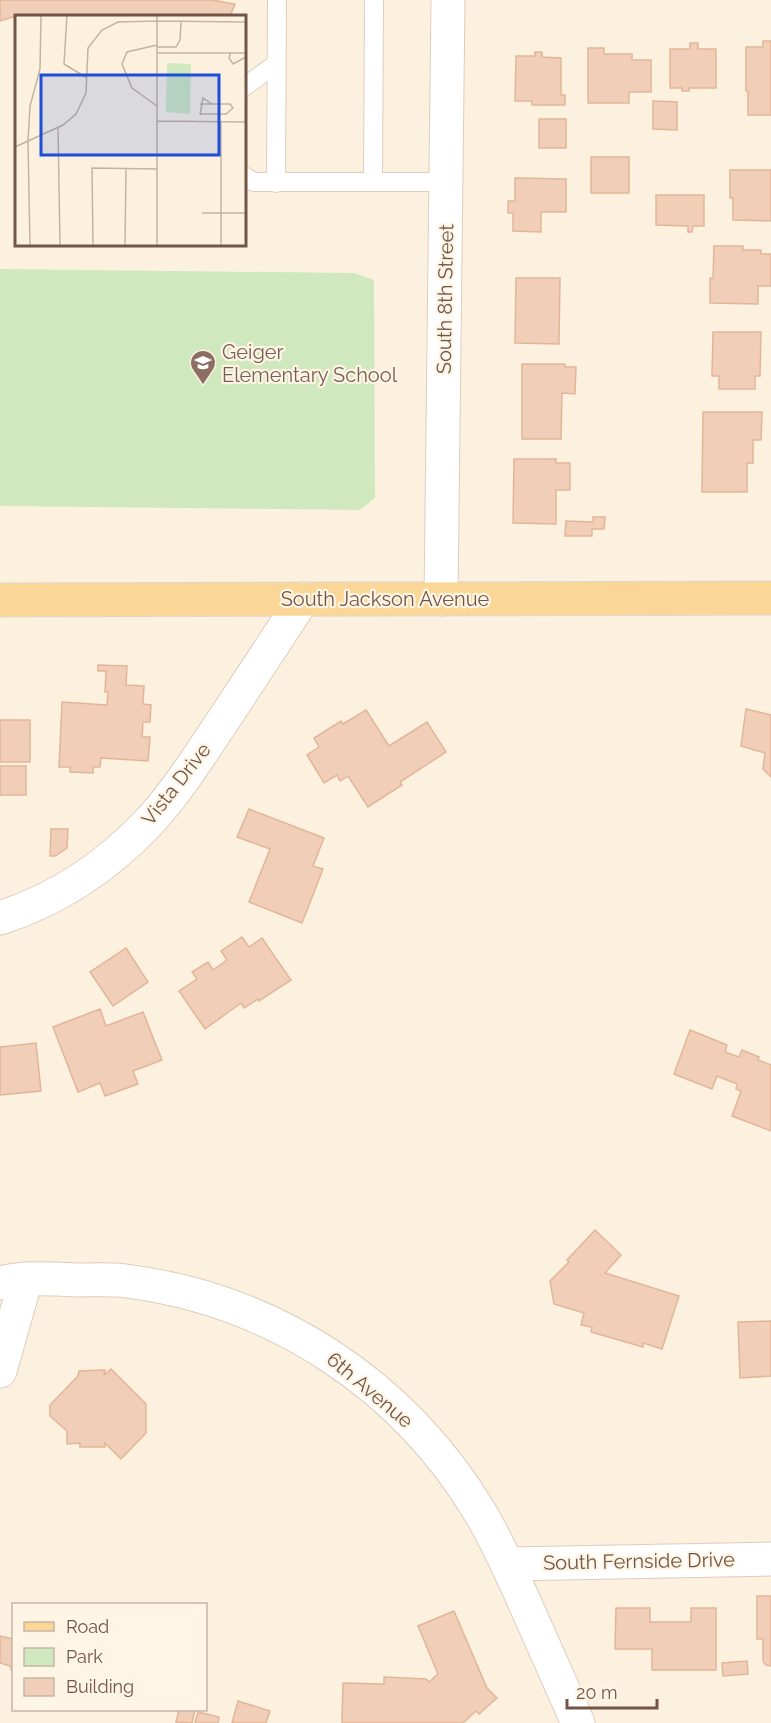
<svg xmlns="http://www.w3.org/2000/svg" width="771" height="1723" font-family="Raleway,sans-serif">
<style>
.green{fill:#cfe8be}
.building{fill:#f0ceb7;stroke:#e3b598;stroke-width:1.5}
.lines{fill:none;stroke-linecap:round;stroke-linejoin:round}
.service-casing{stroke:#dfccbc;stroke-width:20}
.minor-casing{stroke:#dfccbc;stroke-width:35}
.tertiary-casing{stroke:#dfccbc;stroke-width:35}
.primary-casing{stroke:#ddd6d3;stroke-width:35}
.service{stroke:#fff;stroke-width:18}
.minor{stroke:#fff;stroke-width:33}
.tertiary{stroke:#fff;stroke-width:33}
.primary{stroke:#fad697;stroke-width:33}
.labels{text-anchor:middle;stroke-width:4.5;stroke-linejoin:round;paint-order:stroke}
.street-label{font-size:20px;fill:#715648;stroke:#fff5e5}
.education-label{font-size:20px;fill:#785e54;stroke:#fff5e5;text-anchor:start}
.inset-road{fill:none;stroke:#c4b3a3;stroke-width:1.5}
.view{fill:#1d4ed8;fill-opacity:0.15;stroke:#1d4ed8;stroke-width:3}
.inset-edge{fill:none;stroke:#715648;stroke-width:3}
</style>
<rect width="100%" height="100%" fill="#fcf1df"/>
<polygon class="green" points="0,269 354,273 374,280 375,498 360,510 0,506"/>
<g class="building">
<polygon points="0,0 212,0 235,4 230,16 16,16 0,21"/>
<polygon points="763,41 771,41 771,116 771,115 748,115 748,91 746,91 746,47 763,47"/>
<polygon points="690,43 698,43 698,49 716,49 716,88 689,88 689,91 682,91 682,88 670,88 670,49 690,49"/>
<polygon points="588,48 604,48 604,54 632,54 632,60 651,60 651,92 629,92 629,103 588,103"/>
<polygon points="535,52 542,52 542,57 561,58 561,95 565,95 565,105 532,105 532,101 515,101 516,56 535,56"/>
<polygon points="653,101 677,102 677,130 653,129"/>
<rect x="539" y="119" width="27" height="29"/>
<rect x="591" y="157" width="38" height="36"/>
<polygon points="730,170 771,170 771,221 733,220 733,198 730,198"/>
<polygon points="515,178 566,179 566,212 541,212 541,232 513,231 513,213 508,213 508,201 515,201"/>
<polygon points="656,195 704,195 704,226 693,226 692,232 688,232 688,226 656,225"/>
<polygon points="714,246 743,246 743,250 761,250 761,254 771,254 771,286 758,286 758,304 710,303 710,278 713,278"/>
<polygon points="516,278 560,278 559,344 515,343"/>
<polygon points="713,332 761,332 760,376 755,376 755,389 719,389 719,376 712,376"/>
<polygon points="522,364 565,364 565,367 576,367 575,394 562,393 561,439 522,439"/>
<polygon points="703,412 762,412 761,440 753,440 753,463 747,463 747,492 702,492"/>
<polygon points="514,459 556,459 556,463 570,463 570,490 556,490 556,524 513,523"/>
<polygon points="593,517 605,517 604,529 592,529 592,536 565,536 566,521 593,522"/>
<polygon points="98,665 127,666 126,685 144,686 143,704 151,705 150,722 143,722 142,737 150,737 148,761 101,758 100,767 93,767 93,773 70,772 70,767 59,767 62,702 107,705 108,692 105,692 106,671 98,671"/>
<polygon points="746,709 771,715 771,777 763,769 765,753 741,746"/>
<polygon points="366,710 389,746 427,722 446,752 400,782 402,785 368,807 348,776 340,781 337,775 324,783 307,755 319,747 314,738 341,721 343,724"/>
<rect x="0" y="720" width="30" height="42"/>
<rect x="0" y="766" width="26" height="29"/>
<polygon points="249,809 324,838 313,866 323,869 302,923 249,902 270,849 237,837"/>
<polygon points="51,829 68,829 67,848 55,856 50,856"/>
<polygon points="242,937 249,947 262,938 291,980 259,1001 258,999 244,1008 241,1003 205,1029 179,991 197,979 192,972 208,962 213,970 227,960 221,951"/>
<polygon points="126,948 148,982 113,1006 90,972"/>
<polygon points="100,1009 106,1026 143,1012 162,1060 133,1071 138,1084 105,1096 100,1083 78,1092 53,1027"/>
<polygon points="690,1030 727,1045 725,1052 739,1057 742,1050 759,1057 758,1060 771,1065 771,1131 732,1116 741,1091 736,1089 737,1084 717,1076 712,1089 674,1074"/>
<polygon points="36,1043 41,1091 0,1095 0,1047"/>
<polygon points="595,1230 621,1255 605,1273 679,1296 662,1349 643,1343 643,1347 591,1332 592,1327 581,1325 584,1313 554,1304 550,1281 569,1262 567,1260"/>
<polygon points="771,1321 771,1376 740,1378 738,1322"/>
<polygon points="111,1369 146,1404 146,1433 121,1459 105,1443 105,1447 80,1447 80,1443 67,1444 67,1431 50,1416 50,1405 78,1376 79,1371 105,1370 104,1375"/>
<polygon points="757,1596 771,1596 771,1666 766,1665 763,1661 763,1639 757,1639"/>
<polygon points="616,1608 650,1608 650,1622 691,1622 691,1608 716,1608 716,1670 652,1670 652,1649 615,1649"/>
<polygon points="454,1611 487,1688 497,1698 479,1714 476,1711 463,1723 342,1723 343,1683 384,1684 384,1677 426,1679 429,1682 438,1674 418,1626"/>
<polygon points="0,1636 14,1639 14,1676 10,1666 0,1663"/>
<polygon points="747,1661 748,1674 723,1676 722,1663"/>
<polygon points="238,1701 270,1711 266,1723 232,1723"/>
<polygon points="179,1710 195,1710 192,1723 176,1722"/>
<polygon points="198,1712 219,1717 218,1723 195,1723"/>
</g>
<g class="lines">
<defs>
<g id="service">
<polyline points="244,87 276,64"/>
<polyline points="244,176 254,182 446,182"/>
<polyline points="373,182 374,0"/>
<polyline points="276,183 277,0"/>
</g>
<g id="minor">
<polyline points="441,599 448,0"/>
<path d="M0,918C56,900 107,866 148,823C178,791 203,750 228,713C253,675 278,637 303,599"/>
<polyline points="0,1371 26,1279"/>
<polyline points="507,1564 771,1559"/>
</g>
<path id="tertiary" d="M0,1283C9,1281 18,1279 27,1279C43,1278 60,1279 77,1280C93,1280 110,1279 126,1281C275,1300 404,1385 481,1514C497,1541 510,1570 523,1599C541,1640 560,1682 578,1723"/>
<polyline id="primary" points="0,600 771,598"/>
</defs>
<use href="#service" class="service-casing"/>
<use href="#minor" class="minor-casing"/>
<use href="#tertiary" class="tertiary-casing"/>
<use href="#primary" class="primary-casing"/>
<use href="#service" class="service"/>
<use href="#minor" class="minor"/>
<use href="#tertiary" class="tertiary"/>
<use href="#primary" class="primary"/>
</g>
<defs>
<symbol id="school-pin" viewBox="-11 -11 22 30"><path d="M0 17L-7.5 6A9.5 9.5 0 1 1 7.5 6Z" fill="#8d6e63" stroke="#fff5e5"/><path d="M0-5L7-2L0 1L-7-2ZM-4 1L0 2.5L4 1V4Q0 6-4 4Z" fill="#fff"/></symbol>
</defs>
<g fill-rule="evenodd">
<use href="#school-pin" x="188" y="348" width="30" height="40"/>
</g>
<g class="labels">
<g class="street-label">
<text transform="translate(445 299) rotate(-89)" y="7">South 8th Street</text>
<text x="385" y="606">South Jackson Avenue</text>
<text transform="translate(176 784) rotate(-52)" y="7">Vista Drive</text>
<text transform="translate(370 1390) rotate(40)" y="7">6th Avenue</text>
<text transform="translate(639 1561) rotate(-1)" y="7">South Fernside Drive</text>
</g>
<g class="education-label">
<text x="222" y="359">Geiger<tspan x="222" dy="23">Elementary School</tspan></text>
</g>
</g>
<g transform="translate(15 15)">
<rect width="231" height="231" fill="#fcf1df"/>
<path d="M152,48L176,49L175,99L151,97Z" fill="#cfe8be"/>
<path class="inset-road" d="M52,0L49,49L72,63M142,0V231M142,6L231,7M142,30L112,37L107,49L117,73L142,91M142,32H161L165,25L166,7M216,37L214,43L218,49L231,42M142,38H231M185,89H215L218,93L211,99H185M185,100L188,83L197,89M142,106L231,107M206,106V231M43,112L45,231M0,132L48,110L61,99L71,78L73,33L87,15L103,7L142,6M187,198H231M15,231L13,126L15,91L25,54L26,0M78,231L77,153L142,154M110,231L111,153"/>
<path class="view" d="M26,60H204V140H26Z"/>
<rect width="231" height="231" class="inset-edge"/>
</g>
<rect x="12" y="1603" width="195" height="108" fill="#fff5e5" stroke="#c6b5a6" stroke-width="1.5"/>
<rect x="24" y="1622" width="30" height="9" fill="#fad697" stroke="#c6b5a6" stroke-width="1.5"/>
<text x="66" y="1633" font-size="18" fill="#715648">Road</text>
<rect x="24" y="1648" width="30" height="18" fill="#cfe8be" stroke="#c6b5a6" stroke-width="1.5"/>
<text x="66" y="1663" font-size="18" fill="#715648">Park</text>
<rect x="24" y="1678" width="30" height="18" fill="#f0ceb7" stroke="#c6b5a6" stroke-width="1.5"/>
<text x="66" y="1693" font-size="18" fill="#715648">Building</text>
<path d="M567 1699v9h90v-9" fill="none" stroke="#715648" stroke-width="3"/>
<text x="576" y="1699" font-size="18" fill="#715648" stroke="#fff5e5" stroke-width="4.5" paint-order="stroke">20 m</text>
</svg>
